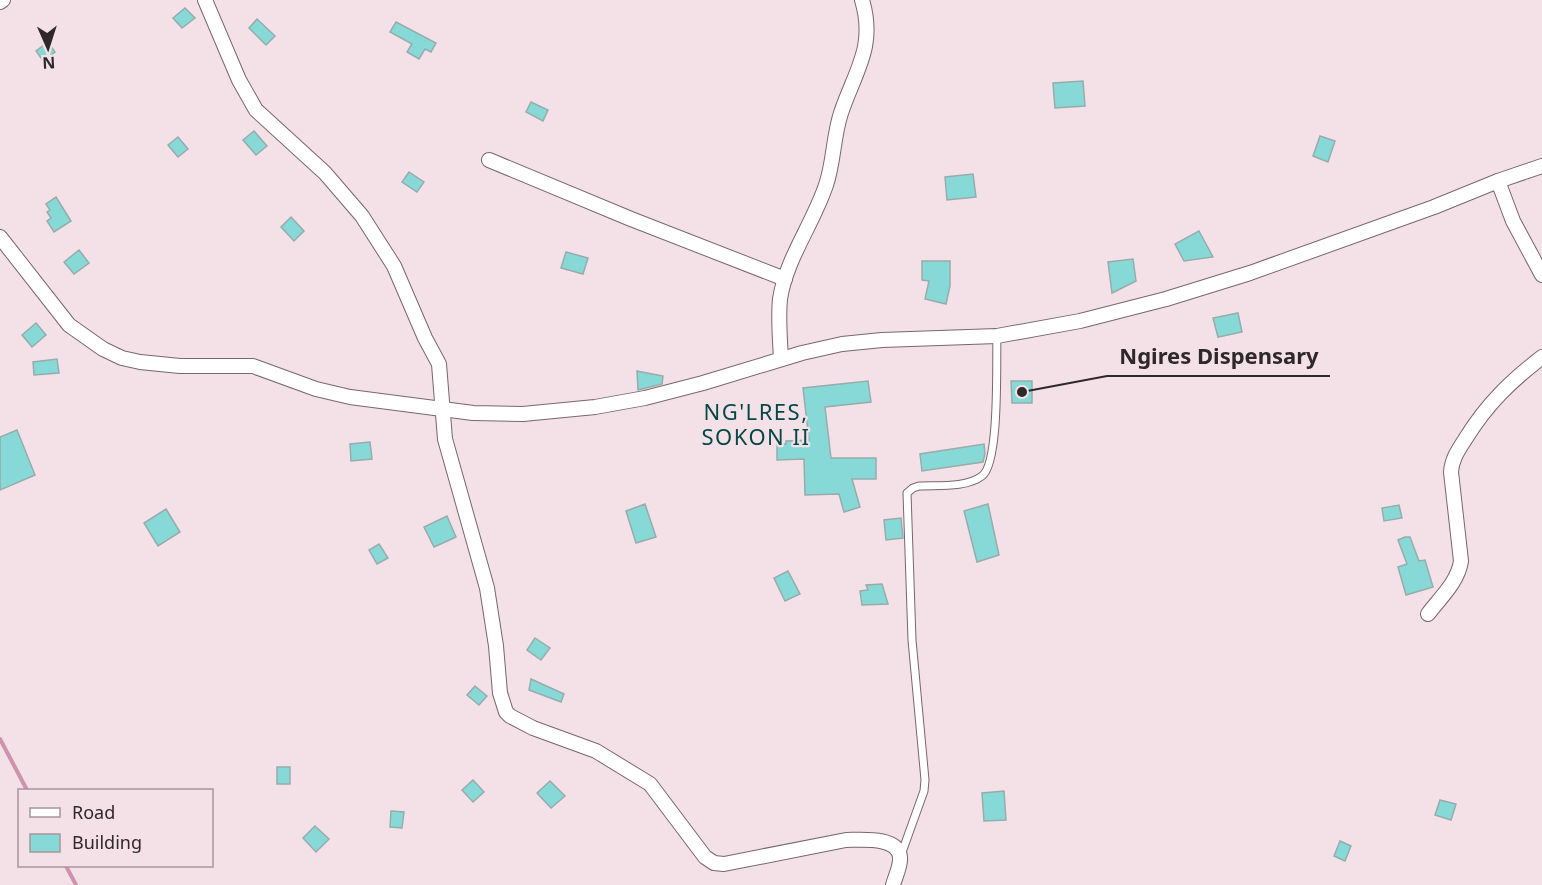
<svg xmlns="http://www.w3.org/2000/svg" width="1542" height="885" font-family="'Noto Sans',sans-serif">
<style>
.lines{fill:none;stroke-linecap:round;stroke-linejoin:round}
.stream{stroke:#cf92ab;stroke-width:4}
.building{fill:#87d9d7;stroke:#97acab;stroke-width:1.5}
.lane-casing{stroke:#78676e;stroke-width:9}
.street-casing{stroke:#78676e;stroke-width:16}
.lane{stroke:#fff;stroke-width:7}
.street{stroke:#fff;stroke-width:14}
.labels{text-anchor:middle;stroke-width:4.5;stroke-linejoin:round;paint-order:stroke}
.neighbourhood-label{font-size:22px;letter-spacing:1.5px;fill:#054747;stroke:#f4e1e8}
.leader{fill:none;stroke:#2f282b;stroke-width:2}
.callout-dot{fill:#2f282b;stroke:#f4e1e8;stroke-width:2}
.callout-label{font-size:22px;text-anchor:middle;font-weight:bold;fill:#2f282b;stroke:#f4e1e8;stroke-width:4.5;stroke-linejoin:round;paint-order:stroke}
</style>
<rect width="100%" height="100%" fill="#f4e1e8"/>
<g class="lines">
<g class="stream">
<polyline points="0,739 27,790"/>
<polyline points="66,866 76,885"/>
</g>
</g>
<g class="building">
<polygon points="185,8 195,18 182,28 173,18"/>
<polygon points="257,19 275,36 266,45 249,28"/>
<polygon points="396,22 436,43 431,52 425,49 419,59 407,52 412,44 390,32"/>
<polygon points="48,42 55,52 43,61 36,51"/>
<polygon points="1083,81 1085,106 1055,108 1053,83"/>
<polygon points="531,102 548,110 543,121 526,112"/>
<polygon points="254,131 267,146 256,155 243,140"/>
<polygon points="1320,136 1335,141 1328,162 1313,156"/>
<polygon points="178,137 188,149 178,157 168,145"/>
<polygon points="409,172 424,182 417,192 402,182"/>
<polygon points="973,174 976,197 947,200 945,177"/>
<polygon points="56,197 71,221 54,232 47,221 51,218 47,212 50,210 46,204"/>
<polygon points="291,217 304,231 294,241 281,227"/>
<polygon points="1199,231 1213,257 1184,261 1175,244"/>
<polygon points="79,250 89,263 74,274 64,262"/>
<polygon points="566,252 588,258 583,274 561,268"/>
<polygon points="1133,259 1136,281 1112,293 1108,262"/>
<polygon points="922,261 950,261 950,286 946,304 925,299 929,281 922,280"/>
<polygon points="1238,313 1242,332 1218,337 1213,318"/>
<polygon points="36,323 46,335 32,347 22,335"/>
<polygon points="57,359 59,373 34,375 33,362"/>
<polygon points="637,371 663,376 662,384 638,390"/>
<polygon points="868,381 871,402 825,407 831,458 876,458 876,479 852,479 860,507 844,512 839,494 805,495 804,459 777,460 777,444 786,444 786,441 809,440 803,388"/>
<polygon points="1011,381 1032,381 1032,403 1012,403"/>
<polygon points="17,430 35,475 0,490 0,437"/>
<polygon points="370,442 372,459 351,461 350,444"/>
<polygon points="984,444 985,454 983,462 922,471 920,454"/>
<polygon points="645,504 656,537 636,543 626,511"/>
<polygon points="988,504 999,555 977,562 964,511"/>
<polygon points="1399,505 1402,518 1384,521 1382,508"/>
<polygon points="166,509 180,532 158,546 144,523"/>
<polygon points="447,516 456,537 434,547 424,527"/>
<polygon points="901,518 903,538 886,540 884,520"/>
<polygon points="1405,537 1410,537 1419,561 1425,560 1433,587 1406,595 1398,567 1407,564 1398,540"/>
<polygon points="379,544 388,558 377,564 369,550"/>
<polygon points="788,571 800,594 785,601 774,578"/>
<polygon points="882,584 888,604 862,605 860,591 868,590 866,585"/>
<polygon points="535,638 550,648 541,660 527,650"/>
<polygon points="531,679 564,694 561,702 529,690"/>
<polygon points="475,686 487,696 479,705 467,695"/>
<rect x="277" y="767" width="13" height="17"/>
<polygon points="473,780 484,792 473,802 462,790"/>
<polygon points="550,781 565,796 551,808 537,793"/>
<polygon points="1004,791 1006,820 984,821 982,793"/>
<polygon points="1440,800 1456,804 1451,820 1435,815"/>
<polygon points="391,811 404,812 402,828 390,827"/>
<polygon points="315,826 329,839 316,852 303,838"/>
<polygon points="1340,841 1351,846 1345,861 1334,856"/>
</g>
<g class="lines">
<defs>
<path id="lane" d="M901,855L924,791L925,780L912,640L907,493L913,488L919,486C938,485 966,488 982,476C1000,463 996,361 997,336"/>
<g id="street">
<path d="M205,0L239,80L256,110L325,173L362,216L394,266L425,338L439,364L445,439L487,588L496,646L500,693L506,712L510,716L533,728L596,751L650,784L705,857L714,863L724,864L846,840C861,840 898,836 900,857C901,866 895,877 893,885"/>
<polyline points="0,2 3,0"/>
<polyline points="489,160 631,219 785,279"/>
<polyline points="1498,181 1513,221 1542,275"/>
<polyline points="0,237 69,325 103,349 122,358 140,362 180,366 253,366 316,389 350,397 473,413 523,414 595,407 645,398 703,383 802,353 842,344 882,340 997,336 1080,321 1166,299 1250,273 1434,207 1498,181 1542,166"/>
<path d="M781,359C780,339 778,319 780,299C786,259 813,224 826,185C834,162 833,137 841,113C855,71 876,47 862,0"/>
<path d="M1428,614C1440,598 1458,582 1461,561L1451,472C1452,458 1459,449 1466,438C1487,404 1511,381 1542,357"/>
</g>
</defs>
<use href="#lane" class="lane-casing"/>
<use href="#street" class="street-casing"/>
<use href="#lane" class="lane"/>
<use href="#street" class="street"/>
</g>
<g class="labels">
<g class="neighbourhood-label">
<text x="756" y="420">NG'LRES,<tspan x="756" dy="25">SOKON II</tspan></text>
</g>
</g>
<path class="leader" d="M1022 392L1107 376H1330"/>
<circle class="callout-dot" cx="1022" cy="392" r="6"/>
<g class="callout-label">
<text x="1219" y="364">Ngires Dispensary</text>
</g>
<rect x="18" y="789" width="195" height="78" fill="#f4e1e8" stroke="#a5979c" stroke-width="1.5"/>
<rect x="30" y="808" width="30" height="9" fill="#ffffff" stroke="#a5979c" stroke-width="1.5"/>
<text x="72" y="819" font-size="18" fill="#2f282b">Road</text>
<rect x="30" y="834" width="30" height="18" fill="#87d9d7" stroke="#a5979c" stroke-width="1.5"/>
<text x="72" y="849" font-size="18" fill="#2f282b">Building</text>
<g transform="translate(48 48) rotate(177)" stroke="#f4e1e8" stroke-width="4.5" paint-order="stroke">
<path d="M0-4.5L10 22L0 15L-10 22Z" fill="#2f282b"/>
<text y="-9" font-size="16" font-weight="bold" text-anchor="middle" fill="#2f282b">N</text>
</g>
</svg>
